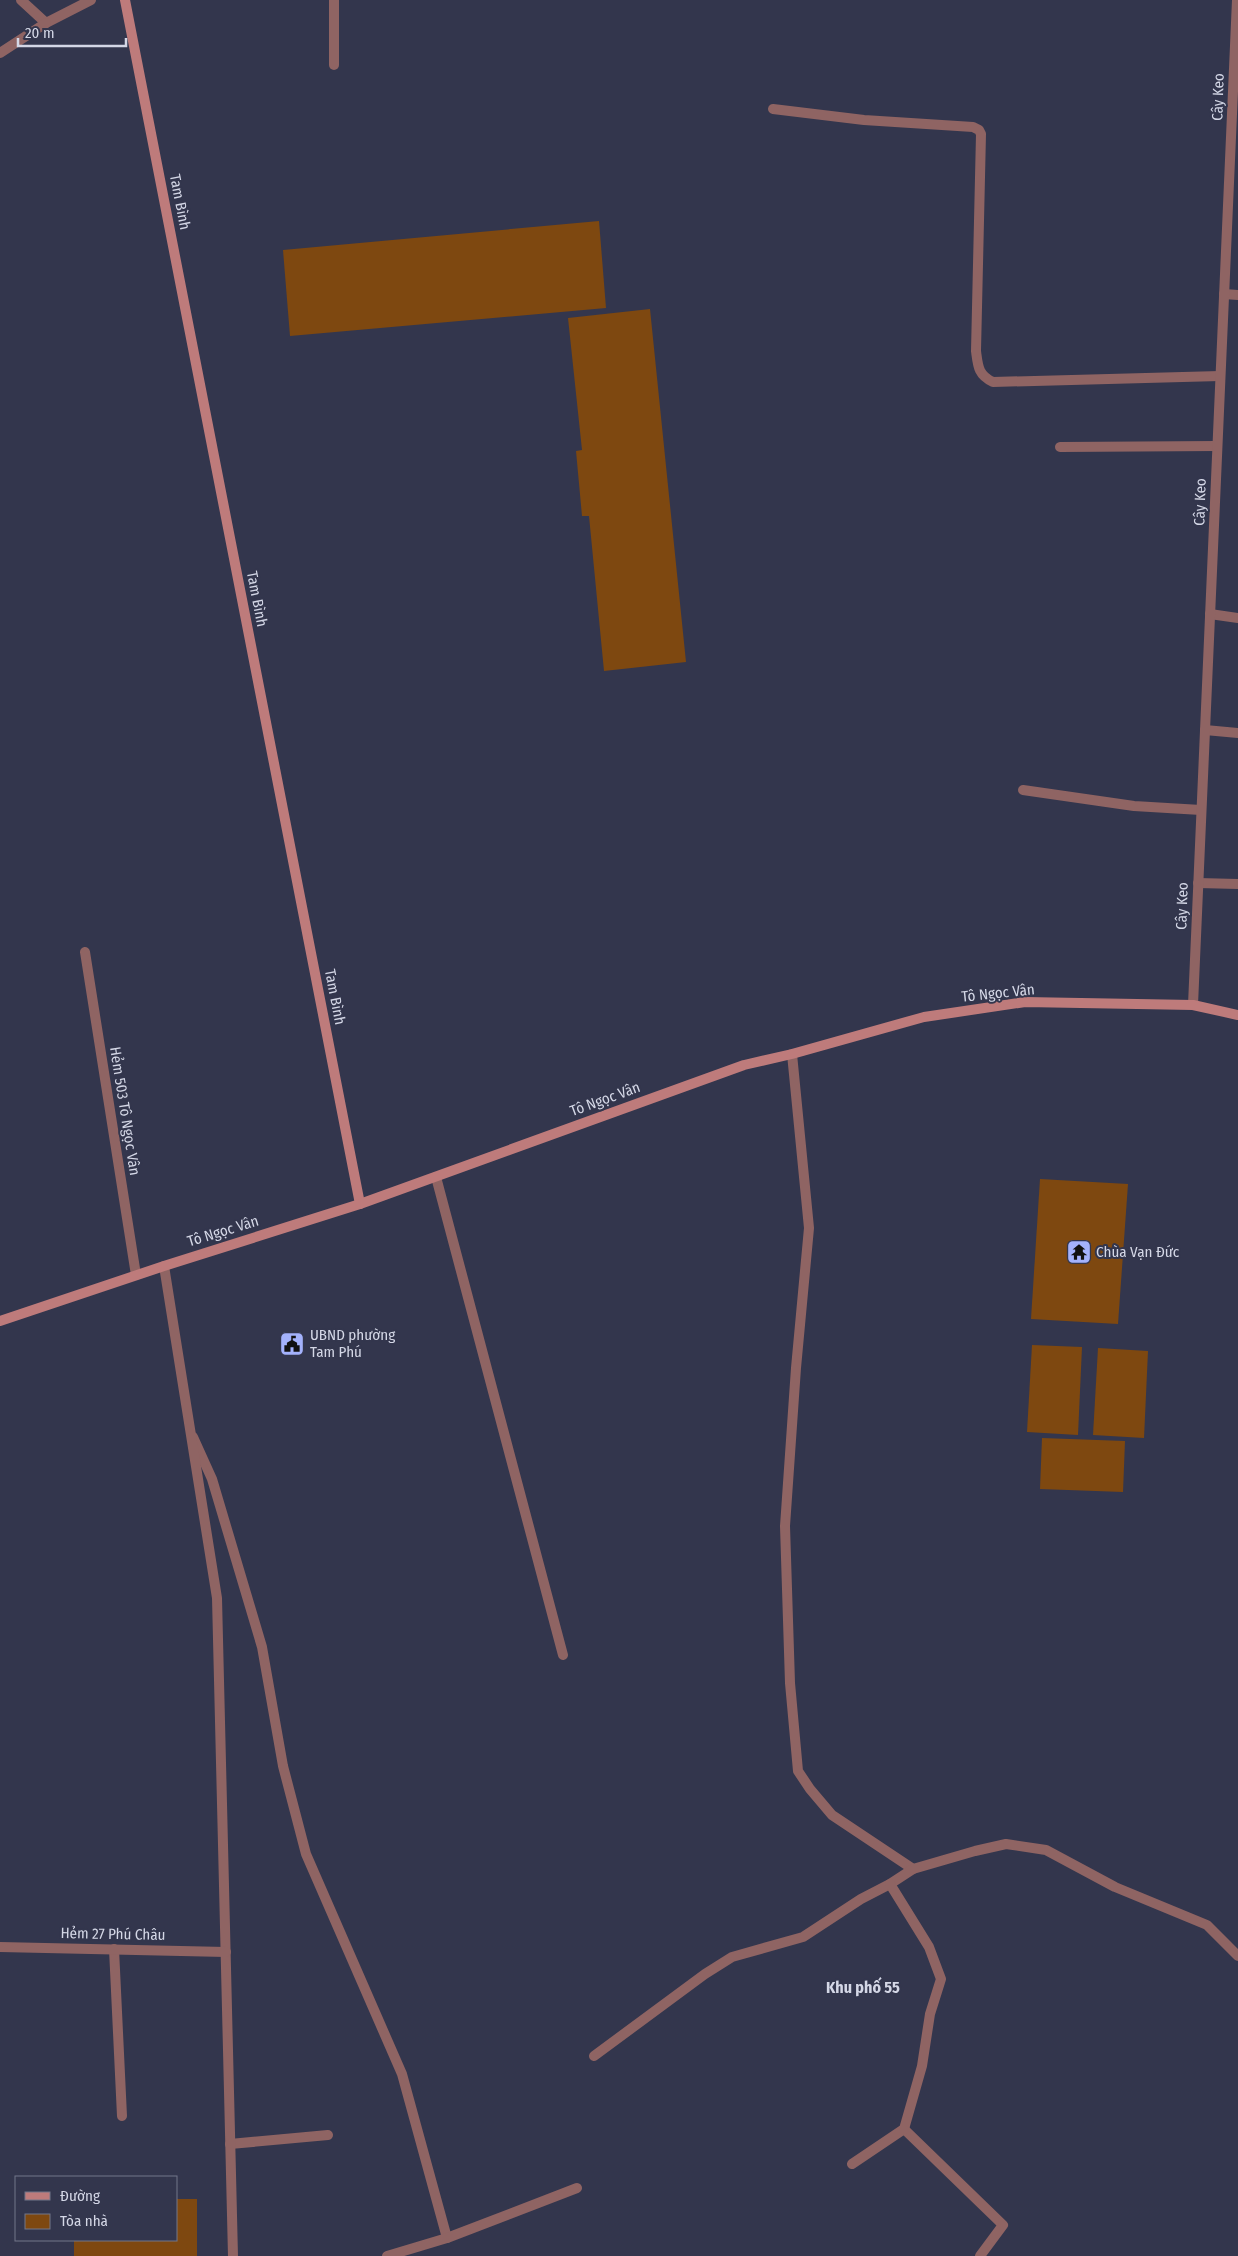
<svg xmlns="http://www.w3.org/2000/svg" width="1238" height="2256" font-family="'Fira Sans Condensed',sans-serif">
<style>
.building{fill:#7e4810}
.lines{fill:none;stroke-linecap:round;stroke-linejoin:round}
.service{stroke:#8f6463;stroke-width:10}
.minor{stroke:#8f6463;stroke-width:10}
.secondary{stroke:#be7b7b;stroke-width:10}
.labels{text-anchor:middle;stroke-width:4;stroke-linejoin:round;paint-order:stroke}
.street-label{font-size:15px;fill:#d4d7e6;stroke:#33364d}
.poi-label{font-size:15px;fill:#d4d7e6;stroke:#33364d;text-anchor:start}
.neighbourhood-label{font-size:16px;font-weight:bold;fill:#d4d7e6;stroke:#33364d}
</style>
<rect width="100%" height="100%" fill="#33364d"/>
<g class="building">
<polygon points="599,221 606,308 290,336 283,250"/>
<polygon points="650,309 686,662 604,671 589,516 582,516 576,451 582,450 568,318"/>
<polygon points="1040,1179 1128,1184 1118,1324 1031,1319"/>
<polygon points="1032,1345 1082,1347 1078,1435 1027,1432"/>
<polygon points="1098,1348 1148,1351 1144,1438 1093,1435"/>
<polygon points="1042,1438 1125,1441 1123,1492 1040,1489"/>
<polygon points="176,2199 197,2199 197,2256 74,2256 74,2240 176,2240"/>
</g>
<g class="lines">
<g class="service">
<polyline points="334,0 334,65"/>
<polyline points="1224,294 1238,295"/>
<polyline points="1060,447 1217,446"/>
<polyline points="85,952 136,1275"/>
<polyline points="792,1054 809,1228 796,1368 785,1526 790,1683 798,1771 810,1789 832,1815 913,1869"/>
<polyline points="193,1437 212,1479 262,1647 283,1766 306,1854 402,2074 447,2238"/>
<polyline points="114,1949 122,2116"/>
<polyline points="594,2056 705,1974 732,1957 803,1937 861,1899 890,1884 913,1869 975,1851 1006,1844 1046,1850 1115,1887 1207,1925 1238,1956"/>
<polyline points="904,2129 1003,2225 980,2256"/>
<polyline points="230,2144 328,2135"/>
<polyline points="852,2164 904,2129 922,2066 930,2014 941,1979 929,1947 890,1884"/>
<polyline points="387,2256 447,2238 577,2188"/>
</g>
<g class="minor">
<polyline points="21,0 46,23 91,0"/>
<polyline points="0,53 46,23"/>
<path d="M773,109L864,120L973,127L979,130L981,134L976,351C978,366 978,375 993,382L1220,376"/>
<polyline points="1210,614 1238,618"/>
<polyline points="1205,730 1238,733"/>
<polyline points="1023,790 1134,806 1201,810"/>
<polyline points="1198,883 1238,884"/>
<polyline points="1193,1005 1237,0"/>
<polyline points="436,1177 563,1655"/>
<polyline points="164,1266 217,1598 233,2256"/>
<polyline points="0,1947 226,1952"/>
</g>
<g class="secondary">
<polyline points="125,0 360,1204"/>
<polyline points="0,1321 164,1266 360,1204 744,1065 792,1054 924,1017 1025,1002 1193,1005 1238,1015"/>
</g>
</g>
<defs>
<symbol id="temple-square" viewBox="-11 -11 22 22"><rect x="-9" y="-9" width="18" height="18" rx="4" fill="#a4b2fc" stroke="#33364d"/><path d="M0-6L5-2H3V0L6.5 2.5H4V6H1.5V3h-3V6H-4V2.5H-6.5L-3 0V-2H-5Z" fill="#111"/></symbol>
<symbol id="civic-square" viewBox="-11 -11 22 22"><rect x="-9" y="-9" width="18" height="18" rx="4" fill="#a4b2fc" stroke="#33364d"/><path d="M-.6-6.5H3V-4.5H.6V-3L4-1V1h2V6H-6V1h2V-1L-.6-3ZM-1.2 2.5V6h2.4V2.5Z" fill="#111"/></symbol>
</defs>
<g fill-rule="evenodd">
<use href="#temple-square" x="1065" y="1238" width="28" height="28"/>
<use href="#civic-square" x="278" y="1330" width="28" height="28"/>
</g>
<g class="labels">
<g class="street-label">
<text transform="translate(1218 97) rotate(-88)" y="5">Cây Keo</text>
<text transform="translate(180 202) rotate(79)" y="5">Tam Bình</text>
<text transform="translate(1200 502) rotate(-88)" y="5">Cây Keo</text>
<text transform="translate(257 599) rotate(79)" y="5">Tam Bình</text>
<text transform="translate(1182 906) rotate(-88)" y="5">Cây Keo</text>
<text transform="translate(998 993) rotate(-6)" y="5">Tô Ngọc Vân</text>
<text transform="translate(335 997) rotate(79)" y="5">Tam Bình</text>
<text transform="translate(605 1099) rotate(-20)" y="5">Tô Ngọc Vân</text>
<text transform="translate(125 1111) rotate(81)" y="5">Hẻm 503 Tô Ngọc Vân</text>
<text transform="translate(223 1231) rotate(-17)" y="5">Tô Ngọc Vân</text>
<text transform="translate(113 1934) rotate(1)" y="5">Hẻm 27 Phú Châu</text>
</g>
<g class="poi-label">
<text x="1096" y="1257">Chùa Vạn Đức</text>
<text x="310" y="1340">UBND phường<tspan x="310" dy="17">Tam Phú</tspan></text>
</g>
<g class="neighbourhood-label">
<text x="863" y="1993">Khu phố 55</text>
</g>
</g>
<rect x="15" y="2176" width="162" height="65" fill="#33364d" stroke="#73768a"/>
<rect x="25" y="2192" width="25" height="8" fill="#be7b7b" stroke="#73768a"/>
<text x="60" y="2201" font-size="15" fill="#d4d7e6">Đường</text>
<rect x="25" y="2214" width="25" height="15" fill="#7e4810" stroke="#73768a"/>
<text x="60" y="2226" font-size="15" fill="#d4d7e6">Tòa nhà</text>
<path d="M18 38v8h108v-8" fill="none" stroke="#d4d7e6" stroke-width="2.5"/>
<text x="25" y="38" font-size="15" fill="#d4d7e6" stroke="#33364d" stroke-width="4" paint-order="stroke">20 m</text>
</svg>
